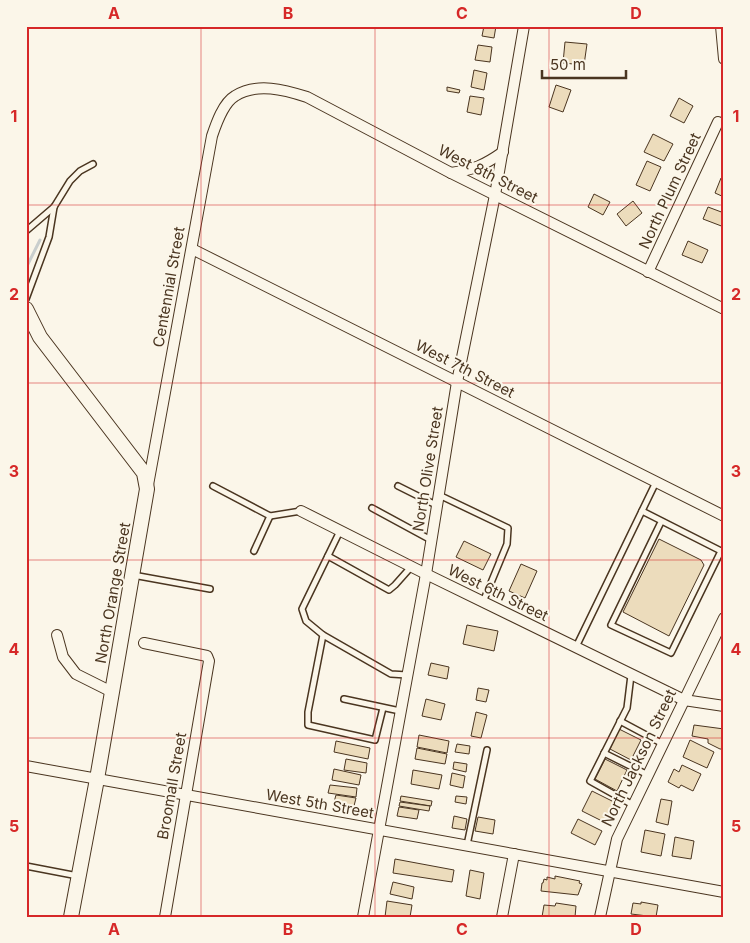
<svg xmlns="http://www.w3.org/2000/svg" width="750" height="943" font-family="Inter,sans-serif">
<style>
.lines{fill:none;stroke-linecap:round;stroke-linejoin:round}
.stream{stroke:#c9cecd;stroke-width:3}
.building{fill:#ecdcbc;stroke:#4a3520}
.lane-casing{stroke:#4a3520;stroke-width:8}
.street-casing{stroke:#4a3520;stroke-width:12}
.secondary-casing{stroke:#4a3520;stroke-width:16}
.lane{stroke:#fbf6e9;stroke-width:5}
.street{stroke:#fbf6e9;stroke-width:10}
.secondary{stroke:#fbf6e9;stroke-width:14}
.grid{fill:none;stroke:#d62828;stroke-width:1;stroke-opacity:0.55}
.labels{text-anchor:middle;stroke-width:4;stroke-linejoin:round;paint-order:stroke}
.street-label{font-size:15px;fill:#4a3520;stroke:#fbf6e9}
.neatline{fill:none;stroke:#d62828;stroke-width:2}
.grid-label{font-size:16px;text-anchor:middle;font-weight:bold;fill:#d62828}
</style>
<rect width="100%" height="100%" fill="#fbf6e9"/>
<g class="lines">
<polyline class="stream" points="26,268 40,240"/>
</g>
<g class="building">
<polygon points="484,26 496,26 494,38 482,36"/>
<polygon points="565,42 587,44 584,65 563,63"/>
<polygon points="478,45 492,47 490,62 475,60"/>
<polygon points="474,70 487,73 484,90 471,87"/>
<polygon points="556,85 571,90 563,112 549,107"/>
<polygon points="447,87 460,90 459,93 447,91"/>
<polygon points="470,96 484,98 481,115 467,112"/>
<polygon points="679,98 693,106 684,123 670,116"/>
<polygon points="653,134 673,144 664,161 644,152"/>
<polygon points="647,161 661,167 650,191 636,185"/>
<polygon points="721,178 724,179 724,197 715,193"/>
<polygon points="594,194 610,202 603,215 588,207"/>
<polygon points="633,201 642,213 626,226 617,214"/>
<polygon points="708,207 724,213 724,227 703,219"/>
<polygon points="688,241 708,250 702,263 682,255"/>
<polygon points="659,539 701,560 704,565 669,636 623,612"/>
<polygon points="464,541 491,554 483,570 456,557"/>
<polygon points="521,564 537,571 525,598 509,591"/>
<polygon points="467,625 498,631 494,651 463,644"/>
<polygon points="431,663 449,667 447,679 428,675"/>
<polygon points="478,688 489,690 486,702 476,700"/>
<polygon points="426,699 445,704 441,720 422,716"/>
<polygon points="476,712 487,715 481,738 471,736"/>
<polygon points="694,725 724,729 724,749 720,749 708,743 708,739 692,736"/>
<polygon points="619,729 641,740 631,760 610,749"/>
<polygon points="419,735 449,741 447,753 417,747"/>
<polygon points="690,740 714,752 707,768 683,757"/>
<polygon points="336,741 370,748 368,759 334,752"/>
<polygon points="457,744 470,746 469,754 455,752"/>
<polygon points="417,748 447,754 445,764 415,759"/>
<polygon points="346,759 367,763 366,773 344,770"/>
<polygon points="605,759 627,770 617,791 595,779"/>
<polygon points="454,762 467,764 466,772 453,769"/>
<polygon points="682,765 701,774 693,791 681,785 679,788 668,782 674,769 679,772"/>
<polygon points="334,769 361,775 359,785 332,780"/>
<polygon points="413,770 442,775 439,789 411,784"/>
<polygon points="452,773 465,776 463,788 450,785"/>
<polygon points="330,785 357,788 356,797 328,793"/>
<polygon points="592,791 614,802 604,822 582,811"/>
<polygon points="336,795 356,798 354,806 334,802"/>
<polygon points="401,796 432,801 431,806 400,801"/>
<polygon points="456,796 467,797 466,804 455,802"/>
<polygon points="661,799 672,801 668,825 656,822"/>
<polygon points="400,802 430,806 429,811 399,806"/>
<polygon points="399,807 419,810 417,819 397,816"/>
<polygon points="454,816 467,819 465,830 452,828"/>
<polygon points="478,817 495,820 493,834 475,831"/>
<polygon points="578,819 602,831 595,845 571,833"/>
<polygon points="645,830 665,834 661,856 641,852"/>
<polygon points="675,837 694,841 691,859 672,856"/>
<polygon points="395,859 454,870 452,882 393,873"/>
<polygon points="470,870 484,873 480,899 466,896"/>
<polygon points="555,876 580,881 579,883 582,884 578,895 541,891 542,883 543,883 544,879 547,880 547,877 555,879"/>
<polygon points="393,882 414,887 412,899 390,894"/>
<polygon points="387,901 412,905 410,917 385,917"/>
<polygon points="641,902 658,905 656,917 631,914 633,903 641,904"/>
<polygon points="556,903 576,906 575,917 542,917 544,905 555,906"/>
</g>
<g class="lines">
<defs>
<g id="lane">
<polyline points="26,231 54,207 70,181 80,171 93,164"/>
<polyline points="26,299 49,237 54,207"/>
<polyline points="213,486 270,516 301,511"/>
<polyline points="398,486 436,505"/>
<polyline points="439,495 508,528 507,544 483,602"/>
<polyline points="372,508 431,540"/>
<polyline points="642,511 721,551 671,653 611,625 661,522"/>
<polyline points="254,551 270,516"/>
<polyline points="328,556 389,590 395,585 411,567"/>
<polyline points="133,575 210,589"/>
<polyline points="323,635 306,621 302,609 340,531"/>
<polyline points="576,647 656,482"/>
<polyline points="631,675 627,708 590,781 633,805"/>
<polyline points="344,699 400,711"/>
<polyline points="383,708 375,740 308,725 308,712 323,635 391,674 407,675"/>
<polyline points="620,721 663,744"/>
<polyline points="604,753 648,775"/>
<polyline points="467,845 487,750"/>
<polyline points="26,866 78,876"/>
</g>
<g id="street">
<polyline points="721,26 724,59"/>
<path d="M451,173C475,169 483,166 503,152"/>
<polyline points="192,249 724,516"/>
<polyline points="648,272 718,122"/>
<path d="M148,485L212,136C216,124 223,103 235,96C257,82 285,90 307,97L451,173L724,309"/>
<polyline points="301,511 426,574 684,700 724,706"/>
<polyline points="57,635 63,657 76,674 112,692"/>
<polyline points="144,643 207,656 209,661 165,917"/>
<polyline points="26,766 724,892"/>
<polyline points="363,917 426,574 457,382 495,195 524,26"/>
<polyline points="502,917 514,854"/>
<polyline points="600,917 617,839 724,618"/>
</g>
<polyline id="secondary" points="26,309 40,337 144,473 147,489 97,779 71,917"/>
</defs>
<use href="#lane" class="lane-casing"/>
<use href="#street" class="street-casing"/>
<use href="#secondary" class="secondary-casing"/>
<use href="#lane" class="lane"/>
<use href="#street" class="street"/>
<use href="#secondary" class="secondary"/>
</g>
<path class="grid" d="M201,26V917M375,26V917M549,26V917M26,205H724M26,383H724M26,560H724M26,738H724"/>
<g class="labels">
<g class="street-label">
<text transform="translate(488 174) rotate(27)" y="5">West 8th Street</text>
<text transform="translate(670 191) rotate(-65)" y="5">North Plum Street</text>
<text transform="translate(169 287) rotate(-80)" y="5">Centennial Street</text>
<text transform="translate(465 369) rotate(27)" y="5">West 7th Street</text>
<text transform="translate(428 469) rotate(-81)" y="5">North Olive Street</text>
<text transform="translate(113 593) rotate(-80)" y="5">North Orange Street</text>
<text transform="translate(498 593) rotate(26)" y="5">West 6th Street</text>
<text transform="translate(639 758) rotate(-64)" y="5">North Jackson Street</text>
<text transform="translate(172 786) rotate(-80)" y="5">Broomall Street</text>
<text transform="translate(320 804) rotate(10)" y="5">West 5th Street</text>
</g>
</g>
<rect width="750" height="943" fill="none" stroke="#fbf6e9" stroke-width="55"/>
<path d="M542 70v8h84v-8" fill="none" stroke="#4a3520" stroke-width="2.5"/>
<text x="550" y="70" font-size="15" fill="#4a3520" stroke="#fbf6e9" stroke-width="4" paint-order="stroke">50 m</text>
<rect x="28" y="28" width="694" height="888" class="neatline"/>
<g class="grid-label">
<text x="114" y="19">A</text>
<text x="288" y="19">B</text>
<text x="462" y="19">C</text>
<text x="636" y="19">D</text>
<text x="14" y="122">1</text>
<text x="736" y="122">1</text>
<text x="14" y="300">2</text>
<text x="736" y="300">2</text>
<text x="14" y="477">3</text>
<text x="736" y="477">3</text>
<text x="14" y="655">4</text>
<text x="736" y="655">4</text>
<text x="14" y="832">5</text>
<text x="736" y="832">5</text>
<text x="114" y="935">A</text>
<text x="288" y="935">B</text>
<text x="462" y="935">C</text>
<text x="636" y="935">D</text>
</g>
</svg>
